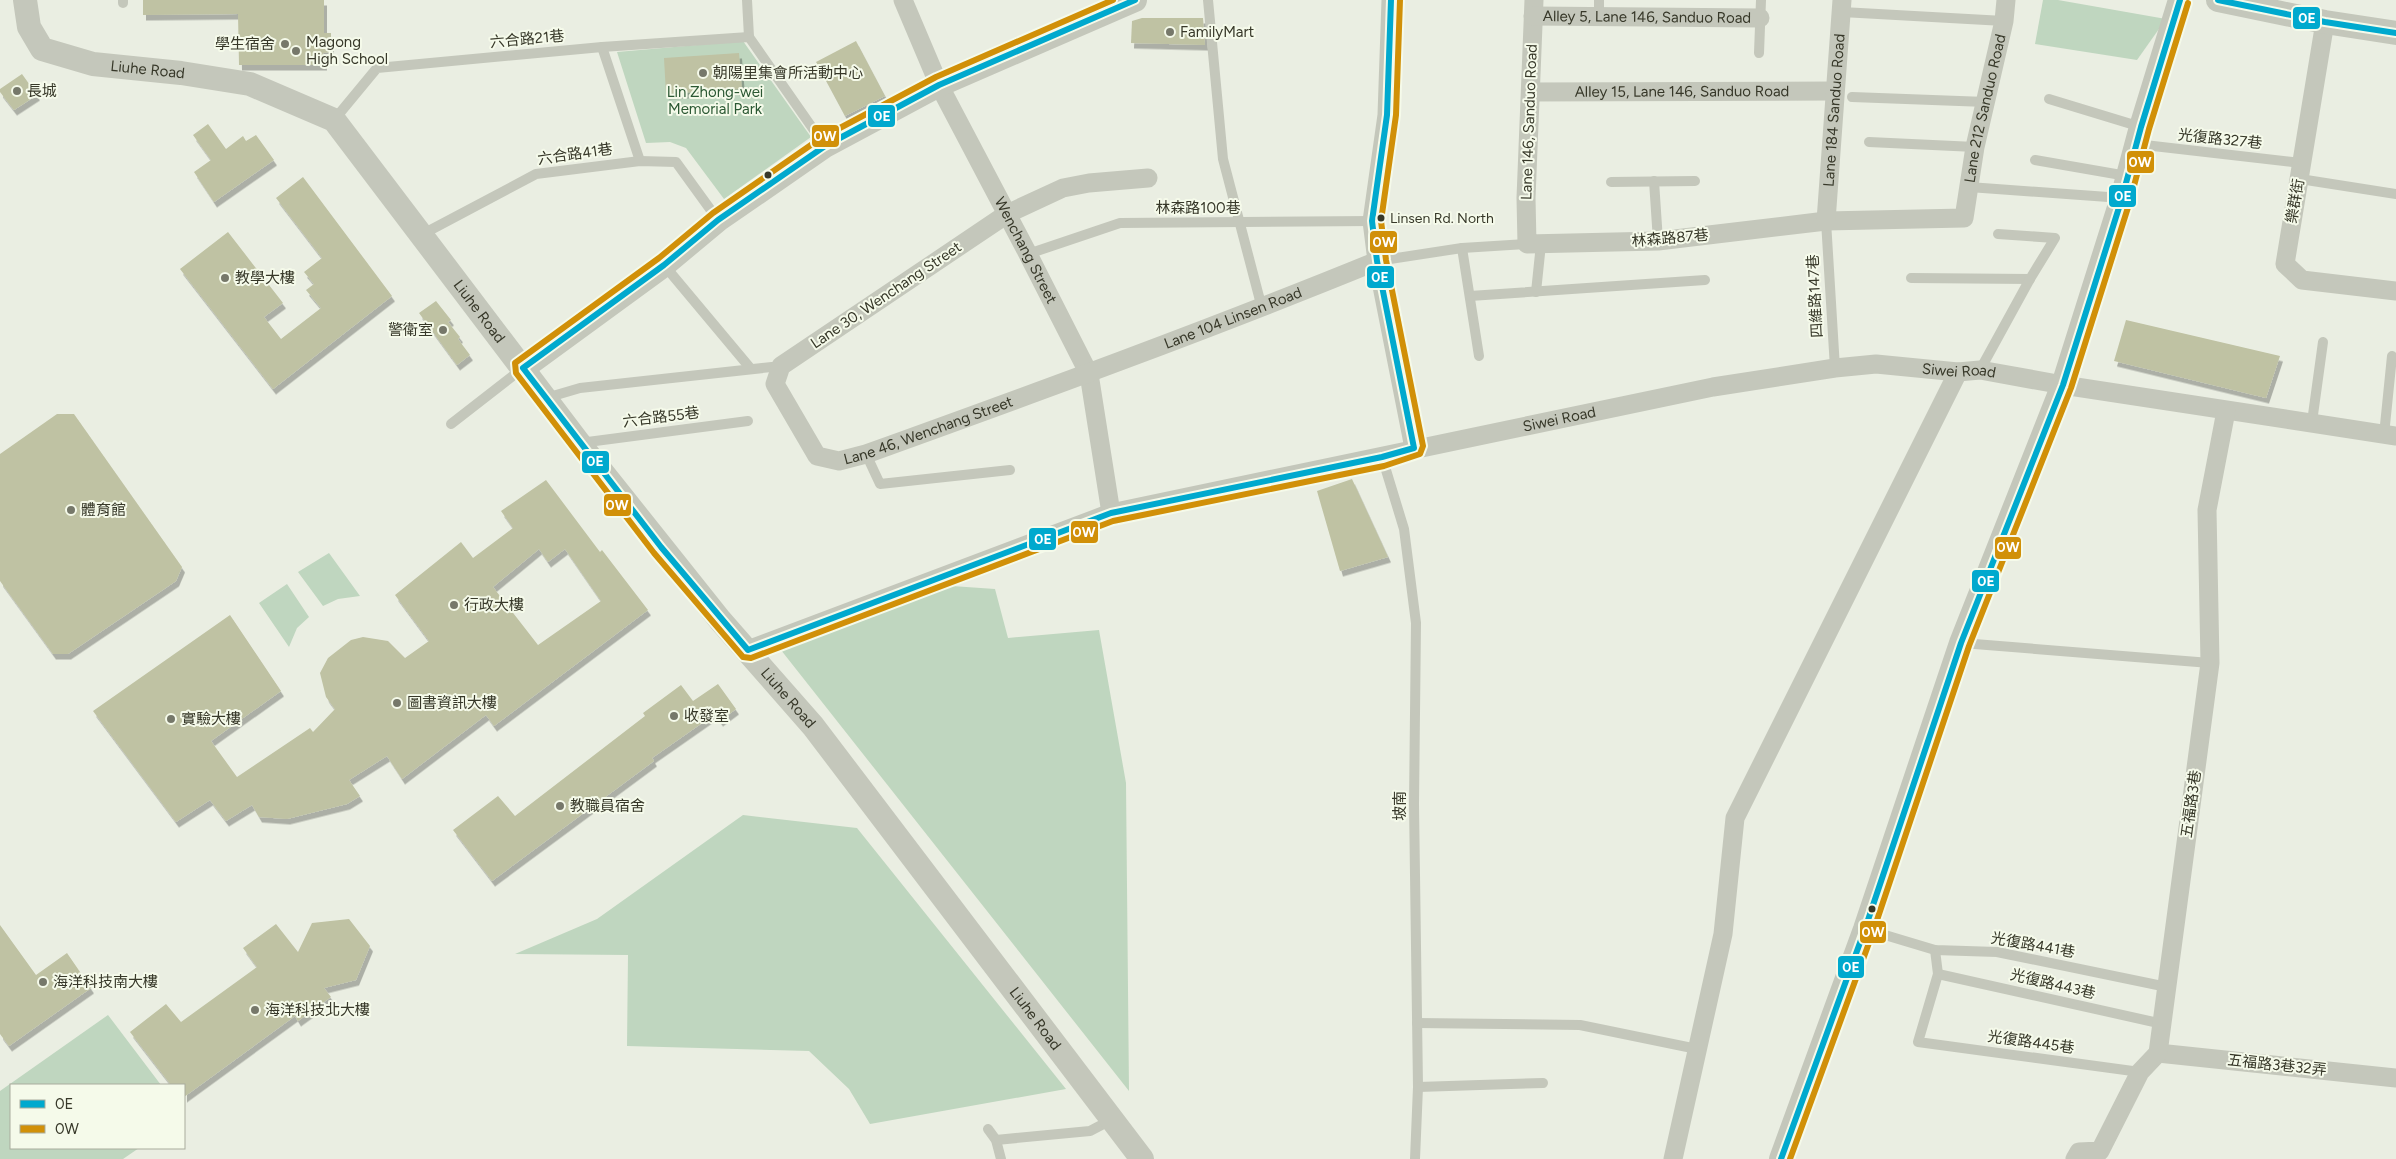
<svg xmlns="http://www.w3.org/2000/svg" width="2396" height="1159" font-family="Figtree,'Noto Sans TC',sans-serif">
<style>
.green{fill:#bfd6bf}
.building{fill:#bfc2a3;fill-rule:evenodd;filter:url(#shadow)}
.lines{fill:none;stroke-linecap:round;stroke-linejoin:round}
.service{stroke:#c4c7bb;stroke-width:10}
.minor{stroke:#c4c7bb;stroke-width:19}
.tertiary{stroke:#c4c7bb;stroke-width:24}
.bus-1-casing{stroke:#f5faea;stroke-width:10}
.bus-2-casing{stroke:#f5faea;stroke-width:10}
.bus-1{stroke:#00a9ce;stroke-width:6}
.bus-2{stroke:#d19008;stroke-width:6}
.poi-dot{fill:#76786a;stroke:#f5faea;stroke-width:2}
.bus-dot{fill:#373829;stroke:#f5faea;stroke-width:2}
.labels{text-anchor:middle;stroke-width:4;stroke-linejoin:round;paint-order:stroke}
.bus-label{font-size:14px;fill:#373829;stroke:#f5faea;text-anchor:start}
.street-label{font-size:15px;fill:#373829;stroke:#f5faea}
.poi-label{font-size:15px;fill:#373829;stroke:#f5faea;text-anchor:start}
.park-label{font-size:15px;fill:#2b5833;stroke:#f5faea}
.line-badge{stroke:#f5faea;stroke-width:2}
.badge-label{font-size:14px;text-anchor:middle;font-weight:bold;fill:#fff}
</style>
<defs>
<filter id="shadow"><feDropShadow dx="3" dy="5.5" stdDeviation="0" flood-color="#0004"/></filter>
</defs>
<rect width="100%" height="100%" fill="#eaeee2"/>
<g class="green">
<polygon points="2043,0 2058,0 2166,19 2137,60 2035,44"/>
<polygon points="743,41 811,137 724,199 686,148 670,142 646,143 617,52"/>
<polygon points="329,553 360,596 338,599 323,606 298,572"/>
<polygon points="287,584 309,617 297,628 289,647 259,603"/>
<polygon points="952,586 995,589 1008,638 1099,630 1126,783 1129,1091 777,645"/>
<polygon points="743,815 857,828 1066,1089 870,1124 849,1089 809,1051 627,1046 628,955 515,954 597,919"/>
<polygon points="108,1015 161,1085 11,1085 11,1148 139,1148 123,1159 0,1159 0,1091"/>
</g>
<g class="building">
<polygon points="143,0 324,0 324,33 331,33 331,52 323,53 324,65 239,65 238,14 143,15"/>
<polygon points="1142,18 1203,18 1205,45 1131,43 1132,21"/>
<polygon points="856,41 885,96 845,116 816,62"/>
<polygon points="739,53 742,89 666,94 664,58"/>
<polygon points="22,74 37,95 14,110 0,92 0,89"/>
<polygon points="208,124 226,149 243,136 246,141 256,135 274,160 214,202 194,172 211,160 193,135"/>
<polygon points="303,177 392,296 273,389 180,269 228,232 283,303 264,317 281,339 321,308 306,290 314,284 304,272 322,258 276,198"/>
<polygon points="436,301 451,320 448,322 460,337 458,339 470,355 457,365 419,313"/>
<polygon points="2126,320 2280,356 2266,398 2114,361"/>
<polygon points="57,414 74,414 182,567 176,581 68,654 53,654 0,581 0,454"/>
<polygon points="1352,479 1388,557 1340,571 1317,491"/>
<path d="M546,480L600,552L602,550L648,610L494,726L486,715L402,779L387,756L349,780L360,796L347,804L287,819L259,817L252,805L226,821L210,800L176,822L93,711L230,615L281,691L211,741L237,777L310,728L313,732L335,709L326,697L320,673L328,658L351,640L363,637L388,641L405,658L429,641L395,595L461,542L473,558L513,528L501,511ZM539,549L548,562L565,549L601,601L538,645L493,587Z"/>
<polygon points="718,684 736,709 720,721 715,714 652,758 654,761 492,881 453,830 498,796 515,816 645,716 643,713 681,685 693,701"/>
<polygon points="349,919 370,946 356,980 324,988 331,997 298,1021 295,1016 184,1097 184,1085 171,1085 130,1032 166,1004 181,1022 257,967 243,948 276,924 298,952 312,923"/>
<polygon points="0,925 36,975 67,953 91,988 9,1046 0,1034"/>
</g>
<g class="lines">
<g class="service">
<polyline points="123,0 123,3"/>
<polyline points="747,0 749,37 825,146"/>
<polyline points="1208,0 1223,159 1262,308"/>
<polyline points="1599,0 1599,16"/>
<polyline points="1842,12 2004,21"/>
<polyline points="602,47 640,161"/>
<polyline points="1759,53 1761,0"/>
<polyline points="1852,97 1986,102"/>
<polyline points="2049,99 2141,127"/>
<polyline points="334,120 377,68 602,47 749,37"/>
<polyline points="1869,142 1975,147"/>
<polyline points="2136,144 2301,163"/>
<polyline points="2035,160 2127,176"/>
<polyline points="2300,179 2396,194"/>
<polyline points="1654,181 1658,241"/>
<polyline points="1611,182 1695,181"/>
<polyline points="1969,187 2122,198"/>
<polyline points="1826,221 1835,368"/>
<polyline points="421,235 536,174 640,161 676,162 718,220"/>
<polyline points="1462,248 1479,356"/>
<polyline points="1028,254 1120,223 1372,221"/>
<polyline points="1377,261 1462,248 1527,244"/>
<polyline points="664,265 751,369"/>
<polyline points="1911,278 2030,279"/>
<polyline points="1536,292 1541,244"/>
<polyline points="1470,296 1705,280"/>
<polyline points="1980,370 2030,279 2055,238 1998,234"/>
<polyline points="546,398 580,388 781,366"/>
<polyline points="2312,422 2323,342"/>
<polyline points="451,424 523,368"/>
<polyline points="2384,435 2392,356"/>
<polyline points="580,443 748,421"/>
<polyline points="866,454 880,484 1010,470"/>
<polyline points="1382,457 1404,529 1416,623 1414,804 1418,1087 1415,1159"/>
<polyline points="1962,643 2210,663"/>
<polyline points="1865,929 1935,950 1997,952 2167,987"/>
<polyline points="1935,950 1938,974 1918,1042 2140,1072"/>
<polyline points="1938,974 2163,1024"/>
<polyline points="1417,1023 1580,1025 1697,1049"/>
<polyline points="1418,1087 1543,1083"/>
<polyline points="988,1129 996,1140 1001,1159"/>
<polyline points="996,1140 1090,1131 1111,1120"/>
</g>
<g class="minor">
<path id="s1" d="M903,0L939,85L1028,254L1089,374L1111,513"/>
<polyline points="1391,0 1387,115 1372,221 1377,261 1414,448"/>
<path id="s2" d="M1534,0L1526,198L1527,244L1658,241L1826,221L1964,218L1975,147L2004,21L2006,0"/>
<path id="s3" d="M1533,16L1760,18"/>
<polyline points="2325,22 2285,264 2302,280 2396,291"/>
<path id="s4" d="M1531,92L1834,91"/>
<path id="s5" d="M1148,178L1089,183L1063,188L1007,214L781,366L775,384L817,456L839,461L866,454C1038,392 1208,330 1377,261"/>
<path id="s6" d="M1826,221L1842,0"/>
<path id="s7" d="M748,650L1111,513L1713,387L1835,368L1876,364L1958,372L1980,370L2063,385L2396,436"/>
<polyline points="2158,1053 2396,1078"/>
<polyline points="1673,1159 1723,934 1735,818 1958,372"/>
<polyline points="2075,1159 2079,1152 2100,1151 2140,1072 2158,1053 2210,663 2207,510 2226,411"/>
</g>
<g class="tertiary">
<path id="s8" d="M25,0L29,27L42,49L93,64L181,73L250,84L334,120L579,443L720,620L813,726L1142,1159"/>
<polyline points="2218,0 2325,22 2396,33"/>
<polyline points="523,368 664,265 718,220 825,146 939,85 1135,0"/>
<polyline points="1781,1159 1865,929 1961,643 2063,385 2122,198 2141,127 2180,0"/>
</g>
<defs>
<g id="bus-1">
<polyline points="1135,0 939,85 825,146 718,220 664,265 523,368 661,547 748,650 1111,513 1382,457 1414,448 1377,261 1372,221 1387,115 1391,0"/>
<polyline points="2218,0 2325,22 2396,33"/>
<polyline points="1781,1159 1865,929 1961,643 2063,385 2122,198 2141,127 2180,0"/>
</g>
<g id="bus-2">
<polyline points="1113,0 936,77 821,138 713,213 659,258 515,363 516,373 654,553 743,657 751,658 1113,521 1384,466 1420,454 1423,446 1386,260 1381,221 1396,115 1400,0"/>
<polyline points="1790,1159 1873,932 1969,646 2071,388 2130,201 2149,129 2188,3"/>
</g>
</defs>
<use href="#bus-1" class="bus-1-casing"/>
<use href="#bus-2" class="bus-2-casing"/>
<use href="#bus-1" class="bus-1"/>
<use href="#bus-2" class="bus-2"/>
</g>
<g class="poi-dot">
<circle cx="1170" cy="32" r="5"/>
<circle cx="285" cy="44" r="5"/>
<circle cx="296" cy="51" r="5"/>
<circle cx="703" cy="73" r="5"/>
<circle cx="17" cy="91" r="5"/>
<circle cx="225" cy="278" r="5"/>
<circle cx="443" cy="330" r="5"/>
<circle cx="71" cy="510" r="5"/>
<circle cx="454" cy="605" r="5"/>
<circle cx="397" cy="703" r="5"/>
<circle cx="674" cy="716" r="5"/>
<circle cx="171" cy="719" r="5"/>
<circle cx="560" cy="806" r="5"/>
<circle cx="43" cy="982" r="5"/>
<circle cx="255" cy="1010" r="5"/>
</g>
<g class="bus-dot">
<circle cx="768" cy="175" r="4.5"/>
<circle cx="1381" cy="218" r="4.5"/>
<circle cx="1872" cy="909" r="4.5"/>
</g>
<g class="labels">
<g class="bus-label">
<text x="1390" y="223">Linsen Rd. North</text>
</g>
<g class="street-label">
<text dy="5" stroke="none"><textPath href="#s3" startOffset="114">Alley 5, Lane 146, Sanduo Road</textPath></text>
<text transform="translate(527 39) rotate(-5)" y="5">六合路21巷</text>
<text dy="5" stroke="none"><textPath href="#s8" startOffset="161">Liuhe Road</textPath></text>
<text dy="5" stroke="none"><textPath href="#s4" startOffset="151">Alley 15, Lane 146, Sanduo Road</textPath></text>
<text dy="5" stroke="none"><textPath href="#s2" startOffset="794">Lane 212 Sanduo Road</textPath></text>
<text dy="5" stroke="none"><textPath href="#s6" startOffset="111">Lane 184 Sanduo Road</textPath></text>
<text transform="translate(1529 122) rotate(-88)" y="5">Lane 146, Sanduo Road</text>
<text transform="translate(2220 139) rotate(6)" y="5">光復路327巷</text>
<text transform="translate(575 154) rotate(-8)" y="5">六合路41巷</text>
<text transform="translate(2295 201) rotate(-80)" y="5">樂群街</text>
<text x="1198" y="213">林森路100巷</text>
<text transform="translate(1670 238) rotate(-5)" y="5">林森路87巷</text>
<text dy="5" stroke="none"><textPath href="#s1" startOffset="279">Wenchang Street</textPath></text>
<text transform="translate(886 295) rotate(-34)" y="5">Lane 30, Wenchang Street</text>
<text transform="translate(1815 296) rotate(-93)" y="5">四維路147巷</text>
<text dy="5" stroke="none"><textPath href="#s8" startOffset="596">Liuhe Road</textPath></text>
<text dy="5" stroke="none"><textPath href="#s5" startOffset="964">Lane 104 Linsen Road</textPath></text>
<text dy="5" stroke="none"><textPath href="#s7" startOffset="1251">Siwei Road</textPath></text>
<text transform="translate(661 417) rotate(-7)" y="5">六合路55巷</text>
<text dy="5" stroke="none"><textPath href="#s7" startOffset="846">Siwei Road</textPath></text>
<text dy="5" stroke="none"><textPath href="#s5" startOffset="639">Lane 46, Wenchang Street</textPath></text>
<text dy="5" stroke="none"><textPath href="#s8" startOffset="1091">Liuhe Road</textPath></text>
<text transform="translate(2191 804) rotate(-82)" y="5">五福路3巷</text>
<text transform="translate(1400 806) rotate(-90)" y="5">坡南</text>
<text transform="translate(2033 945) rotate(10)" y="5">光復路441巷</text>
<text transform="translate(2053 984) rotate(13)" y="5">光復路443巷</text>
<text dy="5" stroke="none"><textPath href="#s8" startOffset="1496">Liuhe Road</textPath></text>
<text transform="translate(2031 1042) rotate(8)" y="5">光復路445巷</text>
<text transform="translate(2277 1065) rotate(6)" y="5">五福路3巷32弄</text>
</g>
<g class="poi-label">
<text x="1180" y="37">FamilyMart</text>
<text x="306" y="47">Magong<tspan x="306" dy="17">High School</tspan></text>
<text x="275" y="49" text-anchor="end">學生宿舍</text>
<text x="713" y="78">朝陽里集會所活動中心</text>
<text x="27" y="96">長城</text>
<text x="235" y="283">教學大樓</text>
<text x="433" y="335" text-anchor="end">警衛室</text>
<text x="81" y="515">體育館</text>
<text x="464" y="610">行政大樓</text>
<text x="407" y="708">圖書資訊大樓</text>
<text x="684" y="721">收發室</text>
<text x="181" y="724">實驗大樓</text>
<text x="570" y="811">教職員宿舍</text>
<text x="53" y="987">海洋科技南大樓</text>
<text x="265" y="1015">海洋科技北大樓</text>
</g>
<g class="park-label">
<text x="715" y="97">Lin Zhong-wei<tspan x="715" dy="17">Memorial Park</tspan></text>
</g>
</g>
<g class="line-badge">
<rect x="2292" y="6" width="29" height="24" rx="5" fill="#00a9ce"/>
<rect x="867" y="104" width="29" height="24" rx="5" fill="#00a9ce"/>
<rect x="811" y="124" width="29" height="24" rx="5" fill="#d19008"/>
<rect x="2126" y="150" width="29" height="24" rx="5" fill="#d19008"/>
<rect x="2108" y="184" width="29" height="24" rx="5" fill="#00a9ce"/>
<rect x="1369" y="230" width="29" height="24" rx="5" fill="#d19008"/>
<rect x="1366" y="265" width="29" height="24" rx="5" fill="#00a9ce"/>
<rect x="581" y="450" width="29" height="24" rx="5" fill="#00a9ce"/>
<rect x="603" y="493" width="29" height="24" rx="5" fill="#d19008"/>
<rect x="1070" y="520" width="29" height="24" rx="5" fill="#d19008"/>
<rect x="1028" y="527" width="29" height="24" rx="5" fill="#00a9ce"/>
<rect x="1994" y="536" width="28" height="24" rx="5" fill="#d19008"/>
<rect x="1971" y="569" width="29" height="24" rx="5" fill="#00a9ce"/>
<rect x="1859" y="920" width="28" height="24" rx="5" fill="#d19008"/>
<rect x="1837" y="955" width="28" height="24" rx="5" fill="#00a9ce"/>
</g>
<g class="badge-label">
<text x="2307" y="23">0E</text>
<text x="882" y="121">0E</text>
<text x="825" y="141">0W</text>
<text x="2140" y="167">0W</text>
<text x="2123" y="201">0E</text>
<text x="1384" y="247">0W</text>
<text x="1380" y="282">0E</text>
<text x="595" y="466">0E</text>
<text x="617" y="510">0W</text>
<text x="1084" y="537">0W</text>
<text x="1043" y="544">0E</text>
<text x="2008" y="552">0W</text>
<text x="1986" y="586">0E</text>
<text x="1873" y="937">0W</text>
<text x="1851" y="972">0E</text>
</g>
<rect x="10" y="1084" width="175" height="65" fill="#f5faea" stroke="#a9ac9d"/>
<rect x="20" y="1100" width="25" height="8" fill="#00a9ce" stroke="#a9ac9d"/>
<text x="55" y="1109" font-size="15" fill="#373829">0E</text>
<rect x="20" y="1125" width="25" height="8" fill="#d19008" stroke="#a9ac9d"/>
<text x="55" y="1134" font-size="15" fill="#373829">0W</text>
</svg>
